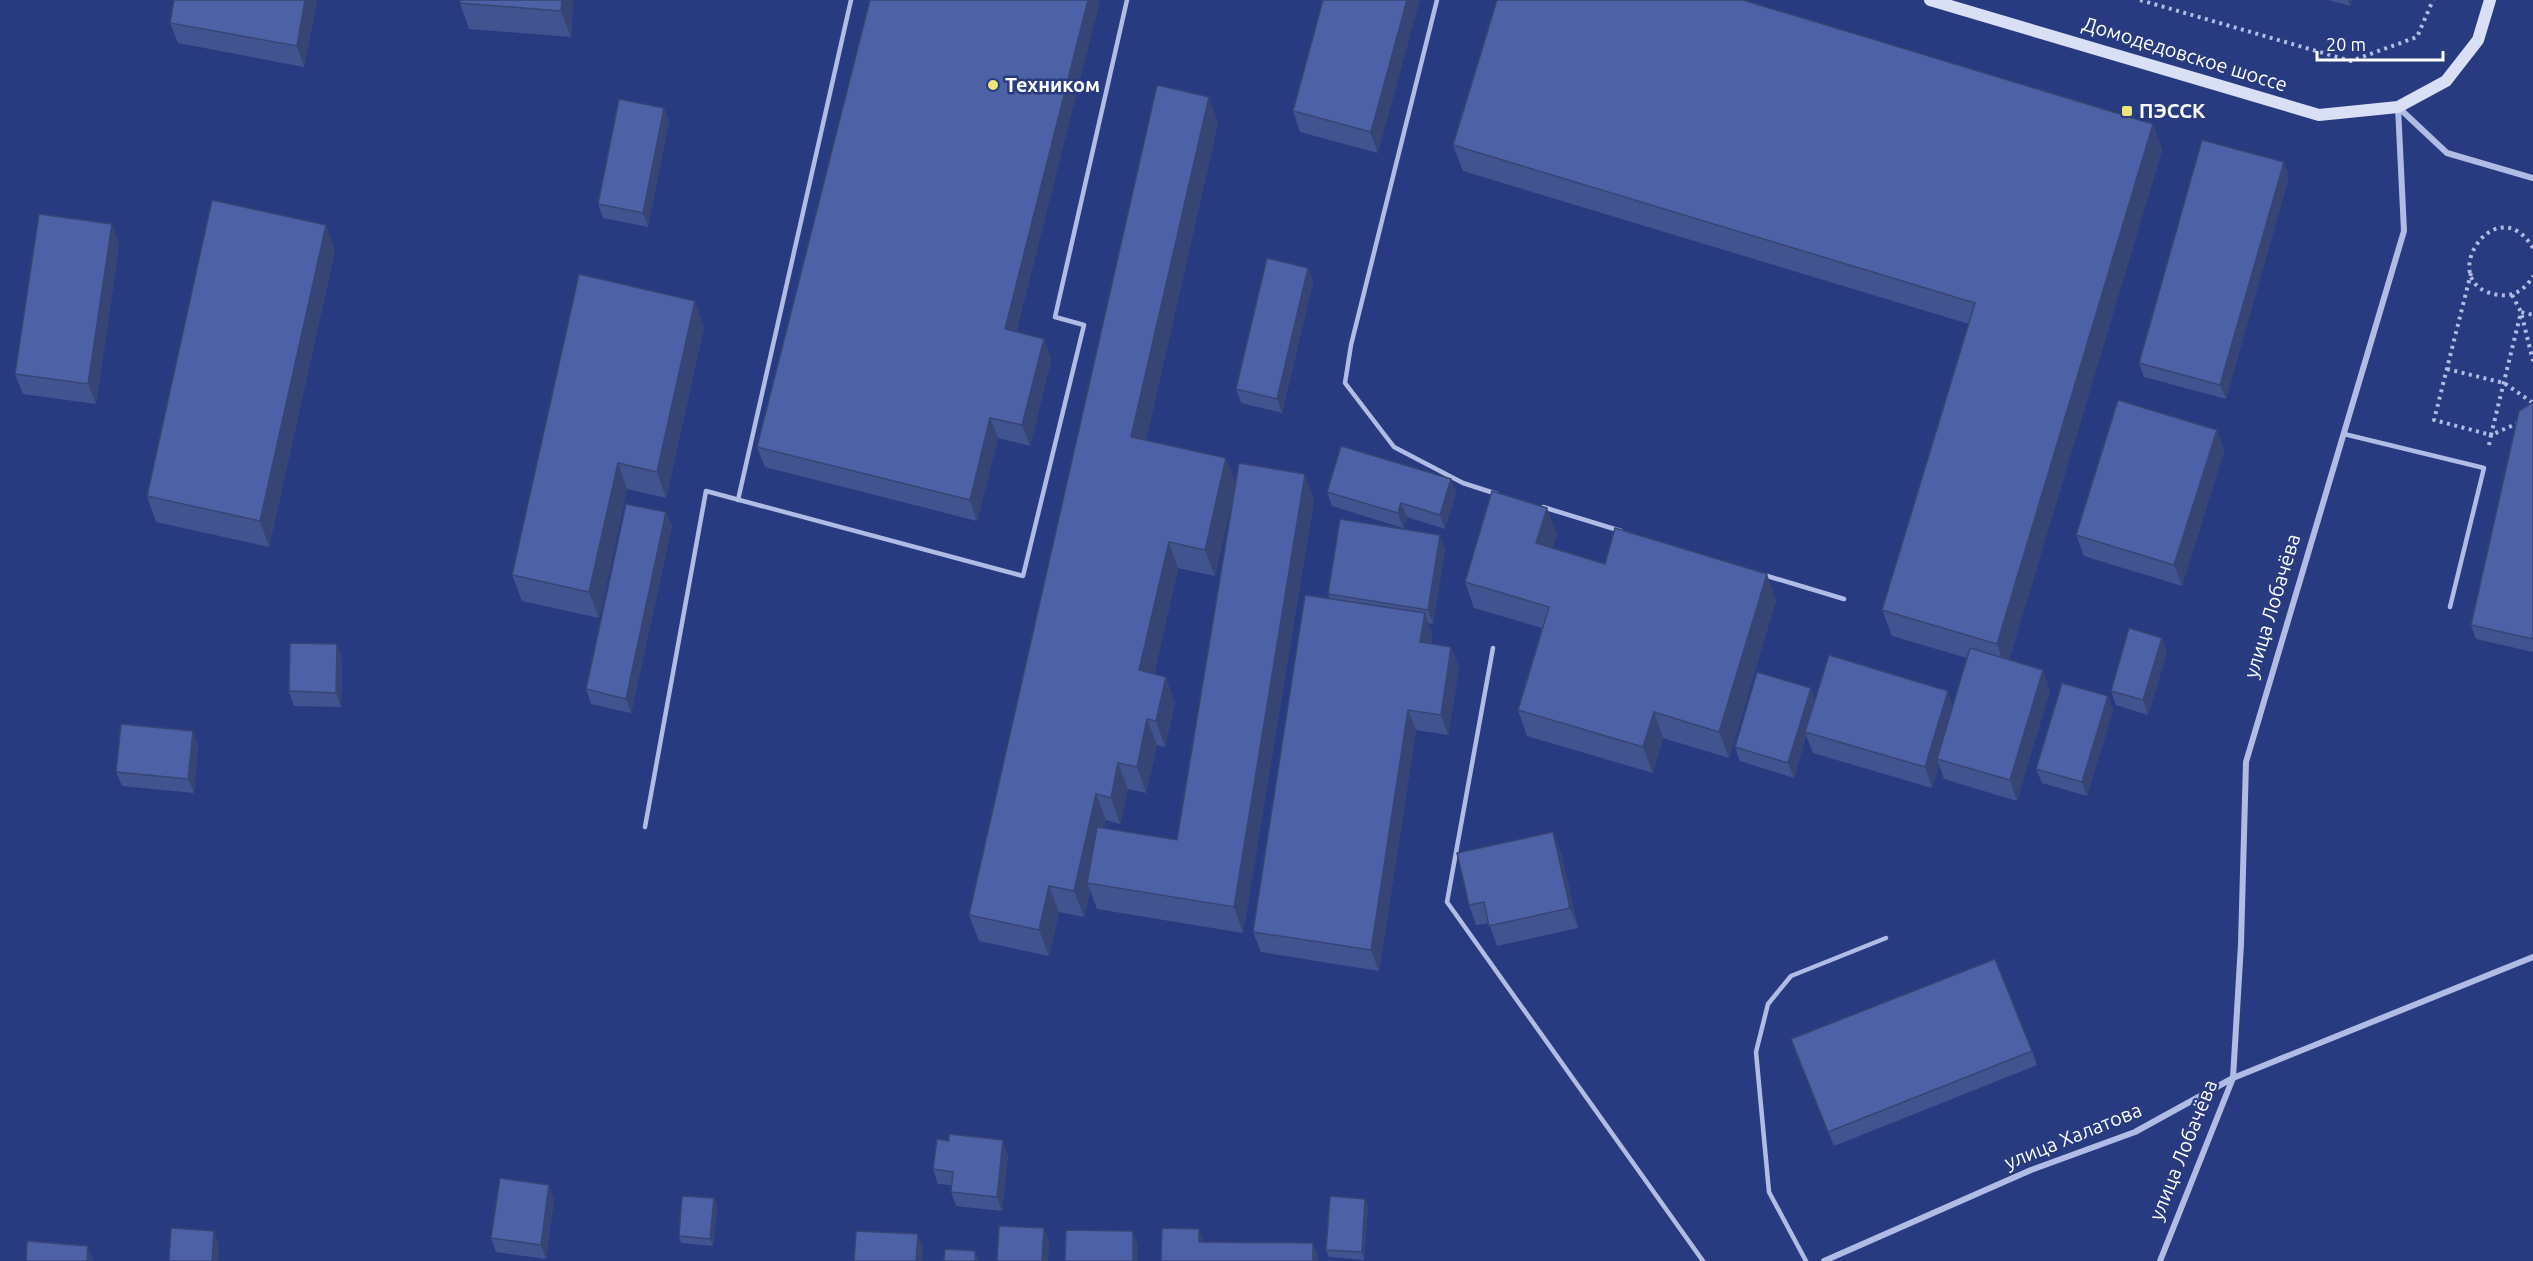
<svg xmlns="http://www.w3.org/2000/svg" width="2533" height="1261" font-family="Ubuntu,sans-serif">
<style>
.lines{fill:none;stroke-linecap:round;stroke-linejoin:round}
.path{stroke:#b0bce5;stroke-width:4;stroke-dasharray:3 4.5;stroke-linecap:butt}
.lane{stroke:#b0bce5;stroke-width:4.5}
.street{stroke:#b0bce5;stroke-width:6}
.secondary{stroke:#d9dff5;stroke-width:12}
.wall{fill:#42548f;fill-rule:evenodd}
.shaded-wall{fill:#364574}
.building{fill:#4d62a6;stroke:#364574;stroke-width:1.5}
.poi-dot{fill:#ece477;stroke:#293b80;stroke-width:2}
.labels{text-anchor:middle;stroke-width:5;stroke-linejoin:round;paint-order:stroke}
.street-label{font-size:20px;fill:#fff;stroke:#293b80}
.poi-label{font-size:20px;font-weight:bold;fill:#fff;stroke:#293b80;text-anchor:start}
</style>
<rect width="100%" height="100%" fill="#293b80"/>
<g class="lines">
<g class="path">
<polyline points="2140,0 2351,61 2417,37 2433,0"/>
<path d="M2533,248C2496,185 2431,286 2499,295C2514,297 2526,289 2533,276"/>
<polyline points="2471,273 2434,420 2491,435 2521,312 2533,315"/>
<polyline points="2512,295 2521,312 2533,361"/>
<polyline points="2447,369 2504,383 2533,403"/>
<polyline points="2489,445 2491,435 2518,423"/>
</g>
<g class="lane">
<polyline points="1437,0 1351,345 1345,383 1394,447 1463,483 1497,494"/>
<polyline points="2344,434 2484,468 2450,607"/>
<polyline points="738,500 851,0"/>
<polyline points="1543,507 1621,531"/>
<polyline points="1764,575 1844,599"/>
<polyline points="1493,648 1447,902 1703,1261"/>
<polyline points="645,827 706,491 1023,576 1084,325 1055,317 1127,0"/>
<polyline points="1806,1261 1769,1192 1756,1052 1768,1004 1791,976 1886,938"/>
</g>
<g class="street">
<polyline points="2398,107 2447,153 2533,178"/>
<polyline points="1824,1261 2031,1170 2135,1132 2233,1078 2533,957"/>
<polyline points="2160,1261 2233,1078 2241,944 2246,762 2404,231 2398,107"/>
</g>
<polyline class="secondary" points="1930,0 2319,115 2398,107 2446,81 2478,40 2490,0"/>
</g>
<g class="wall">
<polygon points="317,0 304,67 178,43 170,23"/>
<polygon points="573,0 571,37 469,29 460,3"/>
<polygon points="870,0 1100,0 1016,332 1044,339 1051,360 1030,446 998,438 977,521 765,467 757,447"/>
<polygon points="1323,0 1378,153 1300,132 1293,111"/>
<polygon points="2328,0 2352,0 2350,6"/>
<polygon points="664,108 669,122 648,227 603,218 598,204"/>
<path d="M1218,123L1146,440L1236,484L1314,500L1243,933L1097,909L1090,890L1084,917L1059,912L1049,956L979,941L969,915ZM1234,490L1177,840L1104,828L1106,820L1120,824L1128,789L1146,793L1157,745L1165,747L1175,703L1154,674L1178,568L1215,576Z"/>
<polygon points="2153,124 2162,150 2009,660 2050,690 2017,801 1944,779 1939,765 1932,788 1813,753 1806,735 1794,778 1740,761 1735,747 1815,700 1953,705 1967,658 1892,636 1882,610 1969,324 1463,171 1453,145"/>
<polygon points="2289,176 2226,399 2144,377 2139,363"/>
<polygon points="112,224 119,245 96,404 23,394 15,374"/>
<polygon points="335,251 269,547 156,522 147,496"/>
<polygon points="1308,268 1313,282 1282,413 1241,403 1236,389"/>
<polygon points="704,327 666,498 627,489 599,618 522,601 512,575"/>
<polygon points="2533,402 2533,652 2476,639 2471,625"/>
<polygon points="2217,430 2224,451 2182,586 2084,556 2076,535"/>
<polygon points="1451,479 1456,493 1445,529 1407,517 1403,528 1332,506 1327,492"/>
<polygon points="666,512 672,526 631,713 591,704 586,689"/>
<polygon points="1557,534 1552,548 1605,564 1776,600 1729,758 1663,738 1653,773 1527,736 1518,710 1542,628 1474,608 1465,582"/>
<polygon points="1445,549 1433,624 1428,623 1432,634 1431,644 1451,647 1459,668 1448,735 1416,730 1379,971 1261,952 1253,932 1330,599 1328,594"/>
<polygon points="2167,652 2148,715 2116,705 2111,691"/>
<polygon points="342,658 341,707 294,706 289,691"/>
<polygon points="2108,696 2113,710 2087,796 2042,783 2036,769"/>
<polygon points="198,745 194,793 122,786 116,772"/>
<polygon points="1561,853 1578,928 1497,946 1489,923 1476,925 1469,905"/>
<polygon points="1791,1039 2032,1051 2037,1065 1834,1146"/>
<polygon points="1008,1155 1002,1211 956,1206 951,1192 951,1185 938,1184 933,1169"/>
<polygon points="554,1199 546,1259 496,1252 491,1238"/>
<polygon points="1365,1199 1368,1206 1364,1260 1329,1257 1326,1250"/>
<polygon points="717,1205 713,1246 681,1243 679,1236"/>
</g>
<g class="shaded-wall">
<polygon points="305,0 317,0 304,67 297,46"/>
<polygon points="562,0 573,0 571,37 561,11"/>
<polygon points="1088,0 1100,0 1012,349 1005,329"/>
<polygon points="1407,0 1420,0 1378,153 1371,132"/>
<polygon points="2348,0 2352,0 2350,6"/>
<polygon points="1209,97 1218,123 1141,463 1131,437"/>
<polygon points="664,108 669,122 648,227 643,213"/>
<polygon points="2153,124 2162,150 2006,670 1997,644"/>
<polygon points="2284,162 2289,176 2226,399 2220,385"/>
<polygon points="112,224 119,245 96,404 88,384"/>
<polygon points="326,225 335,251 269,547 260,521"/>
<polygon points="1308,268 1313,282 1282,413 1277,399"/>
<polygon points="695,301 704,327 666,498 657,472"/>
<polygon points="1044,339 1051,360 1030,446 1022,425"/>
<polygon points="990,418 998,438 977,521 970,500"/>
<polygon points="2217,430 2224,451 2182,586 2174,565"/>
<polygon points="1226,458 1236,484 1215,576 1205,550"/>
<polygon points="618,463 627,489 599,618 589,592"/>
<polygon points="1305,474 1314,500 1243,933 1234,907"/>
<polygon points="1451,479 1456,493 1445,529 1440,515"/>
<polygon points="1401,503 1407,517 1403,528 1398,513"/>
<polygon points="1547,508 1557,534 1546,569 1536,543"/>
<polygon points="666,512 672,526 631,713 626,699"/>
<polygon points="1440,535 1445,549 1433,624 1428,610"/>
<polygon points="1169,542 1178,568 1149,696 1139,670"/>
<polygon points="1767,574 1776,600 1729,758 1719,732"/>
<polygon points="1425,613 1432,634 1428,663 1420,642"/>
<polygon points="2162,638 2167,652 2148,715 2143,700"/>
<polygon points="337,644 342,658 341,707 336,693"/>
<polygon points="1451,647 1459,668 1448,735 1441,715"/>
<polygon points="2043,670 2050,690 2017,801 2010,780"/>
<polygon points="1166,677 1175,703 1165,747 1156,721"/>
<polygon points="1811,688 1816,703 1805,732 1806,735 1794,778 1788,763"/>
<polygon points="1948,691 1955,712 1937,759 1939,765 1932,788 1925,767"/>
<polygon points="2108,696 2113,710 2087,796 2082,782"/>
<polygon points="1408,710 1416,730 1379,971 1371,950"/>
<polygon points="1654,712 1663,738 1653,773 1643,747"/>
<polygon points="1147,719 1157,745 1146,793 1137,767"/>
<polygon points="193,731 198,745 194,793 188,779"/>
<polygon points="1118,763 1128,789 1120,824 1111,798"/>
<polygon points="1096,794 1106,820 1091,883 1087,883 1090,890 1084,917 1074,891"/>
<polygon points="1553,832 1561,853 1578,928 1570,908"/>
<polygon points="1049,886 1059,912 1049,956 1039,930"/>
<polygon points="1003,1140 1008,1155 1002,1211 997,1197"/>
<polygon points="549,1185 554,1199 546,1259 541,1245"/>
<polygon points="714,1198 717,1205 713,1246 710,1239"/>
<polygon points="1365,1199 1368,1206 1364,1260 1362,1252"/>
<polygon points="1044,1228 1049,1242 1048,1261 1042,1261"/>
<polygon points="1199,1229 1204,1243 1199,1242"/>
<polygon points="214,1231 219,1245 218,1261 212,1261"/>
<polygon points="1133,1231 1138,1245 1138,1261 1133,1261"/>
<polygon points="918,1234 923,1248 922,1261 916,1261"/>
<polygon points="1313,1243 1319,1257 1318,1261 1313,1261"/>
<polygon points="88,1246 93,1260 93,1261 87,1261"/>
<polygon points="975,1251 979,1261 975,1261"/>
</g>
<g class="building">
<polygon points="174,0 305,0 297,46 170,23"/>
<polygon points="460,0 562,0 561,11 460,3"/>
<polygon points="870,0 1088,0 1005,329 1044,339 1022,425 990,418 970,500 757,447"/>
<polygon points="1323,0 1407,0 1371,132 1293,111"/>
<polygon points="1497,0 1743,0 2153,124 1997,644 1882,610 1975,303 1453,145"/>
<polygon points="1157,85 1209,97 1131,437 1226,458 1205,550 1169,542 1139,670 1166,677 1156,721 1147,719 1137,767 1118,763 1111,798 1096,794 1074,891 1049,886 1039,930 969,915"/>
<polygon points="619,99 664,108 643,213 598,204"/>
<polygon points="2202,140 2284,162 2220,385 2139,363"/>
<polygon points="212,200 326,225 260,521 147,496"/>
<polygon points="39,214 112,224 88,384 15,374"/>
<polygon points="1267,258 1308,268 1277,399 1236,389"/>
<polygon points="579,274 695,301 657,472 618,463 589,592 512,575"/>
<polygon points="2118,400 2217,430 2174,565 2076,535"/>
<polygon points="2533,402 2533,639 2471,625 2519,411"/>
<polygon points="1341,446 1451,479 1440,515 1401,503 1398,513 1327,492"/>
<polygon points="1239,463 1305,474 1234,907 1087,883 1097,827 1177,840"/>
<polygon points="1492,491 1547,508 1536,543 1605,564 1615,528 1767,574 1719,732 1654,712 1643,747 1518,710 1549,607 1465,582"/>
<polygon points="626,504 666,512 626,699 586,689"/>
<polygon points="1340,519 1440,535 1428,610 1328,594"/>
<polygon points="1305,595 1425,613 1420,642 1451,647 1441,715 1408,710 1371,950 1253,932"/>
<polygon points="2129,628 2162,638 2143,700 2111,691"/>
<polygon points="290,643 337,644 336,693 289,691"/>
<polygon points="1970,648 2043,670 2010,780 1937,759"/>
<polygon points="1829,655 1948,691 1925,767 1805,732"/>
<polygon points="1757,672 1811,688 1788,763 1735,747"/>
<polygon points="2062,683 2108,696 2082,782 2036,769"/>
<polygon points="121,724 193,731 188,779 116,772"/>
<polygon points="1553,832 1570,908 1489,926 1484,902 1469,905 1457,853"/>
<polygon points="1995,959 2032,1051 1828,1132 1791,1039"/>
<polygon points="949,1134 1003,1140 997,1197 951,1192 953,1172 933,1169 937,1139 949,1141"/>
<polygon points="500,1178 549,1185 541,1245 491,1238"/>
<polygon points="682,1196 714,1198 710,1239 679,1236"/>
<polygon points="1330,1196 1365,1199 1362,1252 1326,1250"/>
<polygon points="999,1226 1044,1228 1042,1261 997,1261"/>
<polygon points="171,1228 214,1231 212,1261 169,1261"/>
<polygon points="1162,1228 1199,1229 1199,1242 1313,1243 1313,1261 1161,1261"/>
<polygon points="1066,1230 1133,1231 1133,1261 1065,1261"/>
<polygon points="856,1231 918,1234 916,1261 854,1261"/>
<polygon points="27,1241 88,1246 87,1261 26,1261"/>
<polygon points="945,1249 975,1251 975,1261 944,1261"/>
</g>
<g class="poi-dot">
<circle cx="993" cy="85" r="6"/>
<rect x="2121" y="105" width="12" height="12" rx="3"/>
</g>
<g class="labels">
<g class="street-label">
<text transform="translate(2185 54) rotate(17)" y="7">Домодедовское шоссе</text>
<text transform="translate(2272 606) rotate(-73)" y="7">улица Лобачёва</text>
<text transform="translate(2073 1136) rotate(-22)" y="7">улица Халатова</text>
<text transform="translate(2183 1150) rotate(-68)" y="7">улица Лобачёва</text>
</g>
<g class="poi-label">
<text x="1005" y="92">Техником</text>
<text x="2139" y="118">ПЭССК</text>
</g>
</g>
<path d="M2317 51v9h126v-9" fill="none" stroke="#ffffff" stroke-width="3"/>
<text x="2326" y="51" font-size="18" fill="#ffffff" stroke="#293b80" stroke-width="4.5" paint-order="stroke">20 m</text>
</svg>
